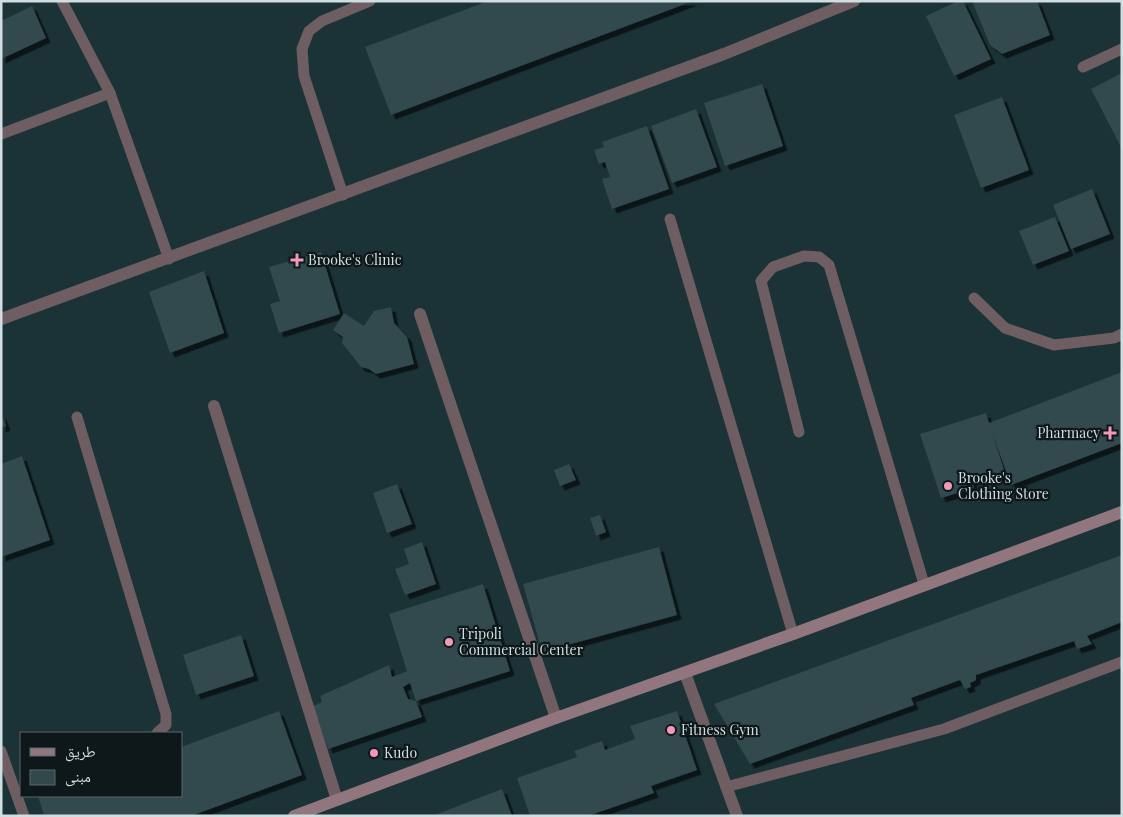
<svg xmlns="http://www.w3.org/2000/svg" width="1123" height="817" font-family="'Playfair Display','Noto Naskh Arabic',serif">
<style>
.building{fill:#31484d;filter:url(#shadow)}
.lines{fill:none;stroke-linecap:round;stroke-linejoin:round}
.service{stroke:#6e5d61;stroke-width:11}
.minor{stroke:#6e5d61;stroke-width:12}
.secondary{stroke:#92767e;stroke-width:12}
.poi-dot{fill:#f09ab5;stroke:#0e181a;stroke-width:2}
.labels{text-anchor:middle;stroke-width:4.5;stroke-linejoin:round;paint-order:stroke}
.poi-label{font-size:14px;fill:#d0dee1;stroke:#0e181a;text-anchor:start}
</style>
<defs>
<filter id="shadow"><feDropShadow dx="4.5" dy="4.5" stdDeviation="0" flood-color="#0009"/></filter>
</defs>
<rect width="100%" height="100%" fill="#1b3236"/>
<g class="building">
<polygon points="488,1 693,1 391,115 365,47"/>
<polygon points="958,1 963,1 991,59 954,76 926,16"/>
<polygon points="972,1 1037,1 1050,35 1002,54 990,45"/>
<polygon points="32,6 46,38 1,59 1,21"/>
<polygon points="1122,73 1122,149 1091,89"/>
<polygon points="762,84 783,146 725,166 704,103"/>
<polygon points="1002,97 1029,170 981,188 954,115"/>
<polygon points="696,109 717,167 672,183 651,126"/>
<polygon points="647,126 669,189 612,209 602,179 610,177 605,162 599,164 594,150 604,147 602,142"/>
<polygon points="1092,189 1110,234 1071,249 1053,205"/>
<polygon points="1055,217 1069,251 1033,265 1019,231"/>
<polygon points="321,252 340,314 279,333 270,304 280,301 269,267"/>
<polygon points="204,271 224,333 170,353 149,292"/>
<polygon points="391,307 394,323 407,337 414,364 376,374 369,369 361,367 342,343 343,337 333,330 344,313 364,326 374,311"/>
<polygon points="1122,372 1122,443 1011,485 993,435 1006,476 993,480 991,475 972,481 974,488 941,498 920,434 986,413 989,423"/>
<polygon points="1,413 6,426 1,428"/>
<polygon points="22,456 50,540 1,557 1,464"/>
<polygon points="569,464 576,480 560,486 554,470"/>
<polygon points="397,484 412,524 387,533 373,493"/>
<polygon points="600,515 606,532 596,536 590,518"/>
<polygon points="422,542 436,584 405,595 395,569 409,564 404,549"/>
<polygon points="659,547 677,615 542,652 523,584"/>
<polygon points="1122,555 1122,622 1087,636 1092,644 1077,649 1074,641 976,675 976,680 970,683 971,687 965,689 960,680 911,698 914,705 750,764 714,704"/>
<polygon points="483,584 510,671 416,701 410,683 403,687 408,699 416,701 422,717 328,749 313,706 322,702 320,696 389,665 392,677 407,671 389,614"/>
<polygon points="241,635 254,676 196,695 183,655"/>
<polygon points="279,711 302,775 191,816 44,816 38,796 181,796 181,747"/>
<polygon points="677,711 697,770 651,786 654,793 588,816 530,816 517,778 577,757 574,751 602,741 605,750 635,739 630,726"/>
<polygon points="502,789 512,816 432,816"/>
</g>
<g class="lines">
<g class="service">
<polyline points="62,1 110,93 169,259"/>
<polyline points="1083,67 1122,49"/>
<polyline points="1,134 110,93"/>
<polyline points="343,195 304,76 302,49 309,31 322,21 370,1"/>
<polyline points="670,219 793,634"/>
<polyline points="974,298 1005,328 1054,345 1114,338 1122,334"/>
<polyline points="77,417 166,714 166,725 157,733"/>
<polyline points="799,432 761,281 773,267 804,256 819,257 829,265 924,584"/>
<polyline points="1,751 24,816"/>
<polyline points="726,787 944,729 1122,662"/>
</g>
<g class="minor">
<polyline points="420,314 556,718"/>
<polyline points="1,319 724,54 854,1"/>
<polyline points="214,406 337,800"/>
<polyline points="685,673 737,816"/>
</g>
<polyline class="secondary" points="294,816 556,718 793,634 1122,512"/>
</g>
<g class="poi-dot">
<path d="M294.5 252.5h5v5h5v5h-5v5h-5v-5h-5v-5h5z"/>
<path d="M1107.5 425.5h5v5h5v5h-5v5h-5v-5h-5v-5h5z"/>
<circle cx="948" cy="486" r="5"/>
<circle cx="449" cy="642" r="5"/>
<circle cx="671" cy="730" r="5"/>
<circle cx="374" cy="753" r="5"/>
</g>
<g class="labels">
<g class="poi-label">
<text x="308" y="265">Brooke's Clinic</text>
<text x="1100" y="438" text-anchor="end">Pharmacy</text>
<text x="958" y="483">Brooke's<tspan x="958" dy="16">Clothing Store</tspan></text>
<text x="459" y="639">Tripoli<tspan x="459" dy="16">Commercial Center</tspan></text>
<text x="681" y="735">Fitness Gym</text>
<text x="384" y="758">Kudo</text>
</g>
</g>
<rect width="1123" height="817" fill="none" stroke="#d0dee1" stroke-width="5"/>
<rect x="20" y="732" width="162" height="65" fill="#0e181a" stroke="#5c676a"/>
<rect x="30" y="748" width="25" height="8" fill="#92767e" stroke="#5c676a"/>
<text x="65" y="757" font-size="15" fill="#d0dee1">طريق</text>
<rect x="30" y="770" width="25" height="15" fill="#31484d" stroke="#5c676a"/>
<text x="65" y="782" font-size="15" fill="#d0dee1">مبنى</text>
</svg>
